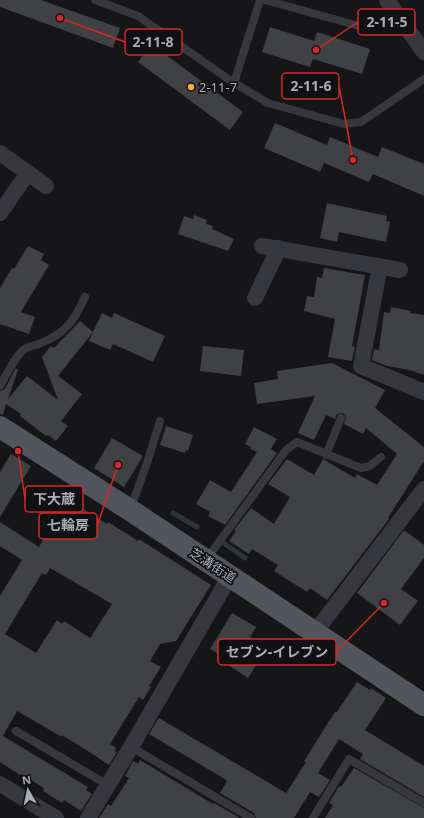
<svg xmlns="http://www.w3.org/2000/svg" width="424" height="818" font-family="'Noto Sans','Noto Sans JP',sans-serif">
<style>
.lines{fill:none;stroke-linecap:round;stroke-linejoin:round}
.stream{stroke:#2c353c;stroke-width:5}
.building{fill:#404145;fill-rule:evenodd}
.service{stroke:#37383d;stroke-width:8}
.minor{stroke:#37383d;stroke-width:16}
.primary{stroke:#53555c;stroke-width:22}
.poi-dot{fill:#f2b134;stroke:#111113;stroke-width:1.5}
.labels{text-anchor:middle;stroke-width:3.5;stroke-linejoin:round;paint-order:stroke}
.poi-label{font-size:13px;fill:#a8adb8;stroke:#111113;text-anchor:start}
.street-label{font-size:13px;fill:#a8adb8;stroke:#111113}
.leader{fill:none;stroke:#d62828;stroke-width:1.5}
.callout-dot{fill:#d62828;stroke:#111113;stroke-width:1.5}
.callout{fill:#111113;stroke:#d62828;stroke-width:1.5}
.callout-label{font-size:14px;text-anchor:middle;font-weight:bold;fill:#a8adb8}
</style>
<rect width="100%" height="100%" fill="#161618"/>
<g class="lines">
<g class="stream">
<polyline points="173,513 197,527"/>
<polyline points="225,544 245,558"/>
</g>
</g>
<g class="building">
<polygon points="0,0 41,0 120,28 113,48 0,7"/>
<polygon points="270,27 314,41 317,32 370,49 362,74 313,59 310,67 262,52"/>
<polygon points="151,44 243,112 230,130 138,62"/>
<polygon points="275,123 327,145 330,137 378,157 382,147 424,164 424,196 373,174 369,182 324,163 320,172 264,148"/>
<polygon points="327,203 387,216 386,221 390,222 386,242 339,232 337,242 320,238"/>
<polygon points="194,215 207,220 206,224 213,226 212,229 234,239 228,251 178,234 184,216 193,219"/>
<polygon points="28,246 44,254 41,260 49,265 21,312 35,317 29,334 0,324 0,288 12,268 14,269"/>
<polygon points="324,268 365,275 352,346 355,347 352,361 328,357 335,319 304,311 307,296 314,297 317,277 322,278"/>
<polygon points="391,307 411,311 410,313 424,315 424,375 410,370 387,366 372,360 374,349 379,350 384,312 390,313"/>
<polygon points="102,313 112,318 114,313 165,336 153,362 113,344 110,350 89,341 93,332 58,376 82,394 61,421 68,426 56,441 48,435 46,436 20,416 21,414 6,404 3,415 0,414 0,391 5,389 16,368 18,370 8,399 27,376 58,400 42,357 51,346 54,348 80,321 93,332"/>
<polygon points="203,346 244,350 241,376 200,371"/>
<polygon points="332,363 385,390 375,408 424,447 424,461 388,518 389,519 327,600 310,588 307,592 274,571 278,565 252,549 249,554 229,541 236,531 234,530 251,508 274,524 290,497 268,484 287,459 314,475 323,459 355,478 357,474 377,485 397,454 366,428 363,434 344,424 346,417 343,413 337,414 335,419 326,415 314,440 298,433 315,396 257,404 254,383 278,379 277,371"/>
<polygon points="166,426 193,435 188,451 186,450 185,453 160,445"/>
<polygon points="254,427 277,439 271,449 277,453 225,525 208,516 210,512 196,504 210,480 231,492 257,452 250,449 251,447 245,444"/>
<polygon points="112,438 143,456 124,487 94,468"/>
<polygon points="11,454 31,466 0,517 0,472"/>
<path d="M50,487L78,504L77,505L107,524L108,522L138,541L139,539L211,585L176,641L160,644L150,661L161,667L149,686L151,687L143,700L139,697L110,744L116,748L115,751L117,752L109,765L91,753L62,735V737L17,711L3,736L88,787L86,790L92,794L81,811L64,800L62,803L43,791L44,788L21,774L20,775L0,762V596L22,560L0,546V522L39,547L55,520L36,509ZM50,568L112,604L90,638L64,621L62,624L57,620L36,653L5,634L42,573L46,575Z"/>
<polygon points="404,530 424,545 424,558 401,589 418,601 400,625 357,593"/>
<polygon points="232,613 256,627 250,637 267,648 248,678 227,664 229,660 210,649"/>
<polygon points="357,682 370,690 371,688 386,698 365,730 424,766 424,797 360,759 363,754 339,739 318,773 330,780 319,797 310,792 294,818 256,818 254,813 220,793 227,781 223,778 149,734 159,718 286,793 292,784 306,762 304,761 335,712 336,713"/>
<polygon points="140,760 213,804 214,803 240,818 99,818 108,804 111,806 129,778 125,776 133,761 138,764"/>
<polygon points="354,768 424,808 424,818 325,818 333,805 329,803 339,786 341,787"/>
</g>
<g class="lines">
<g class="service">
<polyline points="95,0 138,16 234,83 268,103 344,124 361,122 424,79"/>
<polyline points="265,0 359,26"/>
<polyline points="234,83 260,0"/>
<path d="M0,386C6,376 16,354 26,348C31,346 37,345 41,343C66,333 74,321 85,297"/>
<polyline points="326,455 341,418"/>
<polyline points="130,510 147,463 160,421"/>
<polyline points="206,560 286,450 297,442 361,468 370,466 381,457"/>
<polyline points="16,731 108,785"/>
<polyline points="131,747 251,818"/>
<polyline points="313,818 349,759 424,803"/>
</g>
<g class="minor">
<polyline points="387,0 424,52"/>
<polyline points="0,153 28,173 0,213"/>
<polyline points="28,173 46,186"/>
<polyline points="262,246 400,270"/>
<polyline points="380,266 361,366 424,392"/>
<polyline points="255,298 279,248"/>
<polyline points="315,632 424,489"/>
<polyline points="0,784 56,818"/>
<polyline points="88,818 131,747 230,576"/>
</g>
<polyline class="primary" points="0,427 130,510 424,705"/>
</g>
<circle class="poi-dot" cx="191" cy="87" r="4"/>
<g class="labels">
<g class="poi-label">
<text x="199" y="92">2-11-7</text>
</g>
<g class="street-label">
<text transform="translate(213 565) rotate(33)" y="5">芝溝街道</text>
</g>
</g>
<path class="leader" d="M316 50L358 22M60 18L125 42M353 160L339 86M18 451L25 499M118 465L97 526M384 603L336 652"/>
<g class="callout-dot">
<circle cx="316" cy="50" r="4"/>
<circle cx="60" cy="18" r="4"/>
<circle cx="353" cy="160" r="4"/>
<circle cx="18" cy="451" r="4"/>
<circle cx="118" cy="465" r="4"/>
<circle cx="384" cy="603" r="4"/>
</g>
<g class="callout">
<rect x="358" y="9" width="57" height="26" rx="4"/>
<rect x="125" y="29" width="57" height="26" rx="4"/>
<rect x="282" y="73" width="57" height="26" rx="4"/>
<rect x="25" y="486" width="58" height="26" rx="4"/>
<rect x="39" y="513" width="58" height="26" rx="4"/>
<rect x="218" y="639" width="118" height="26" rx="4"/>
</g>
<g class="callout-label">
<text x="387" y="27">2-11-5</text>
<text x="153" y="47">2-11-8</text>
<text x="311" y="91">2-11-6</text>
<text x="54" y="504">下大蔵</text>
<text x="68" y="530">七輪房</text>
<text x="277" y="657">セブン-イレブン</text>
</g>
<g transform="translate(28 790) rotate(351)" stroke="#111113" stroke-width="3" paint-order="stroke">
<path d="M0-3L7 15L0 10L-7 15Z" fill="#a8adb8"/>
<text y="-6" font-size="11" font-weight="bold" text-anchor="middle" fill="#a8adb8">N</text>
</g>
</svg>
